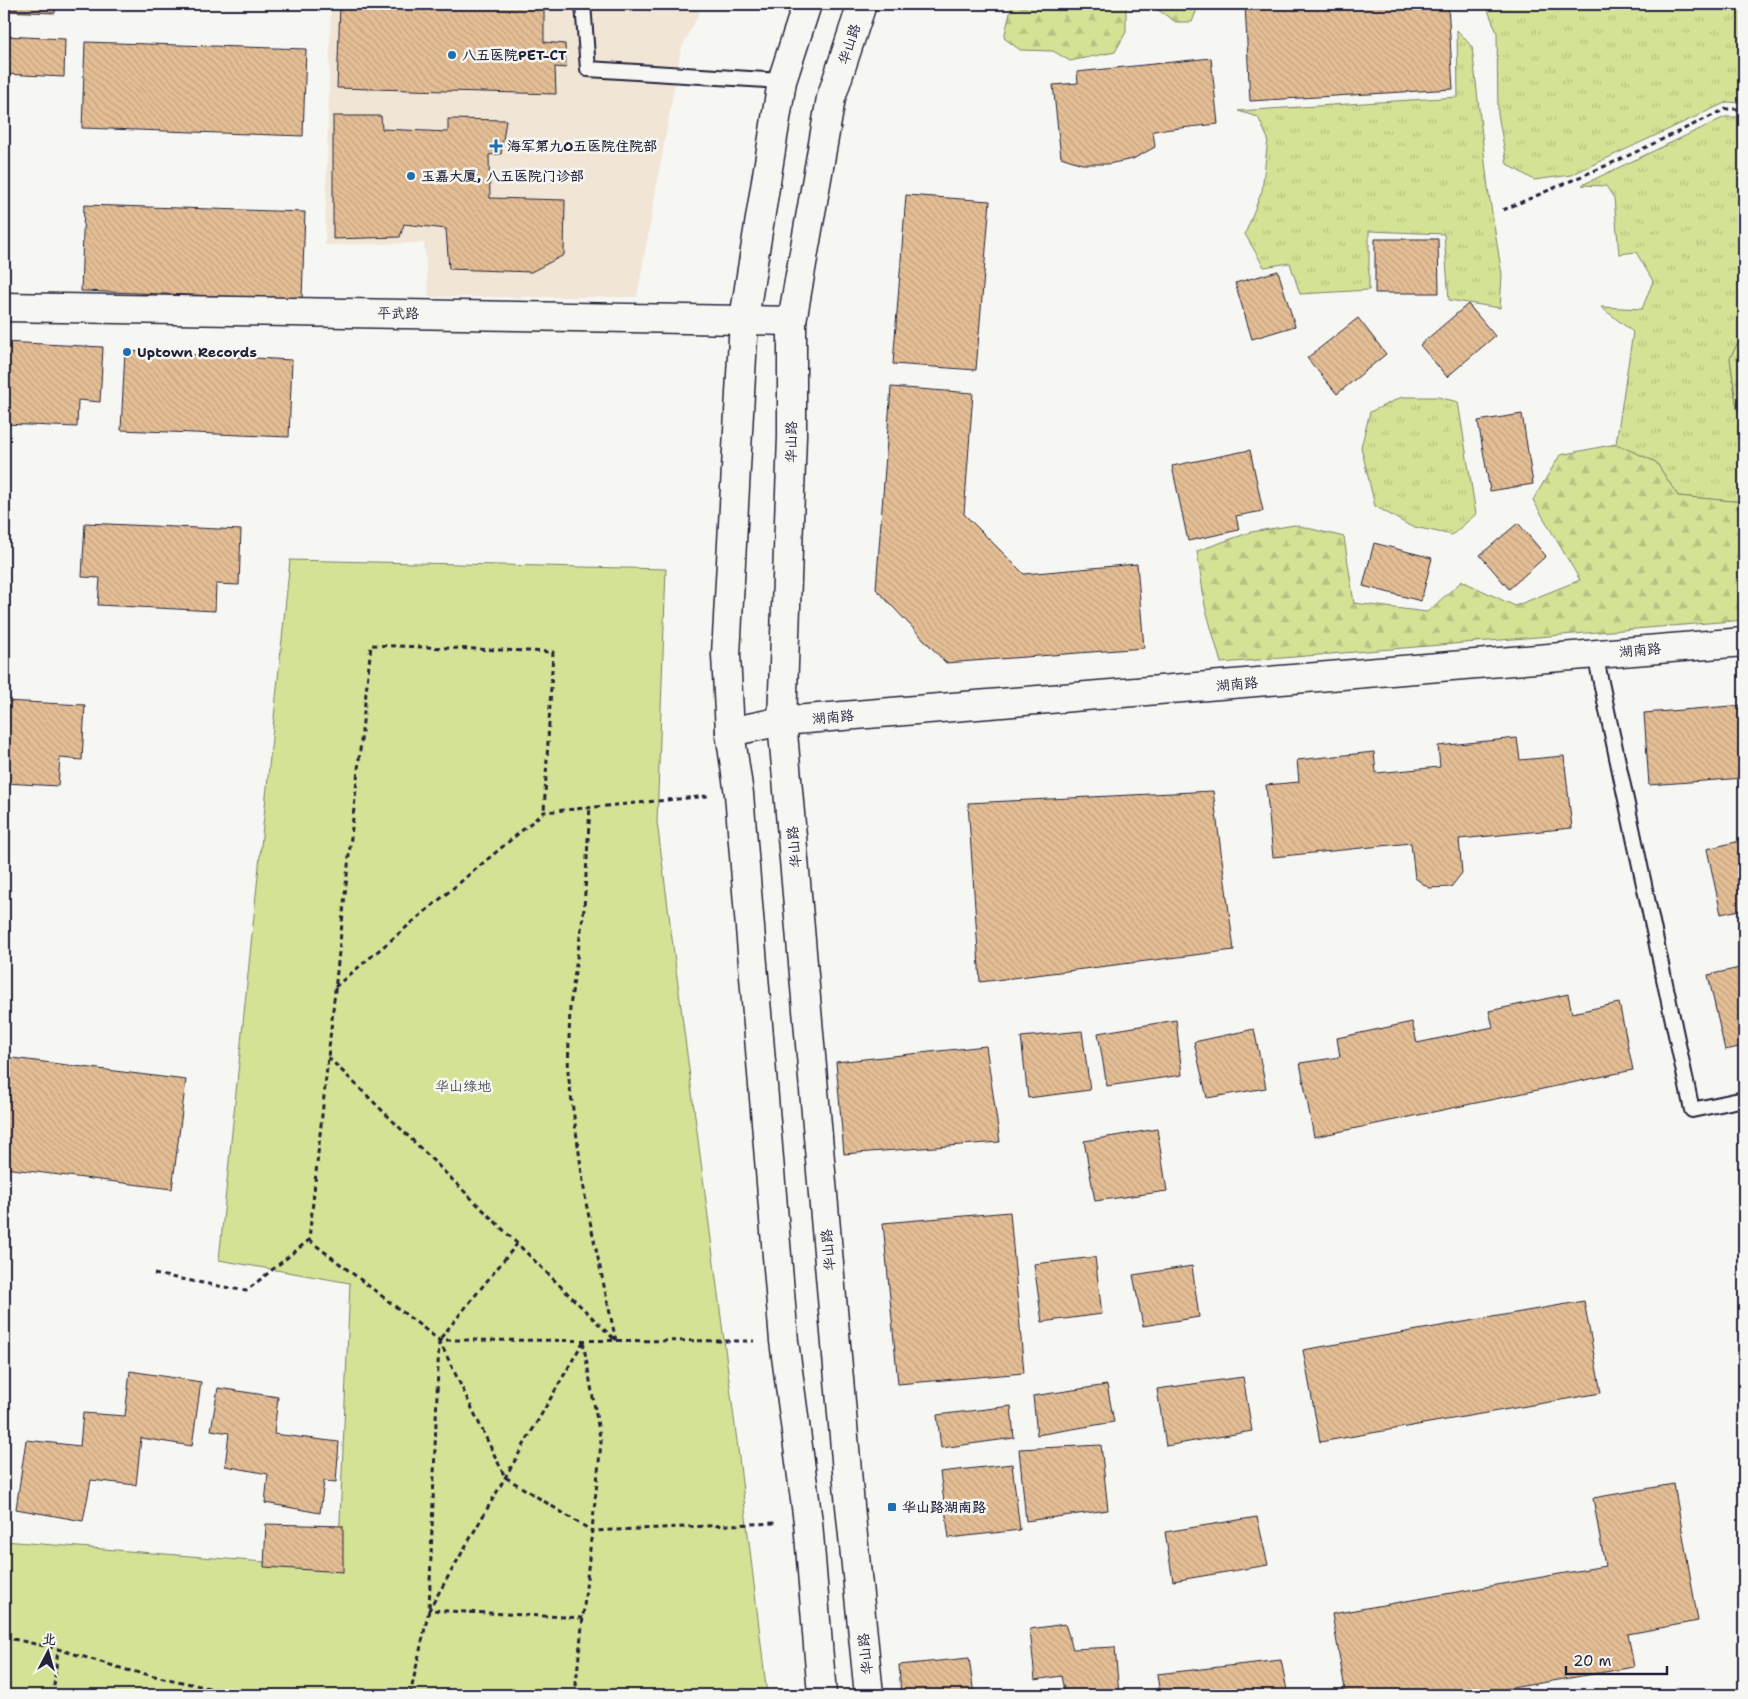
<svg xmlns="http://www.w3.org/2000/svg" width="1748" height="1699" font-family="'Shantell Sans','LXGW WenKai TC',sans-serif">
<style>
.built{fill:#f1e5d6}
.grass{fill:url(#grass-tufts);stroke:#7b8268}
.forest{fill:url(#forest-firs);stroke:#7b8268}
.park{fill:#d4e295;stroke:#7b8268}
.building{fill:url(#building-back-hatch);stroke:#22223b}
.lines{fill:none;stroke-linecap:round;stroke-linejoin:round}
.lane-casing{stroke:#22223b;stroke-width:18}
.street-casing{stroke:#22223b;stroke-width:31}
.primary-casing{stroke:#22223b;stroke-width:31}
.path{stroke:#22223b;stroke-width:3;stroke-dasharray:5 4;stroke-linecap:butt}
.lane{stroke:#f6f6f2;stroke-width:14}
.street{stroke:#f6f6f2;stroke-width:28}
.primary{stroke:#f6f6f2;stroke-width:28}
.poi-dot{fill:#1f6fb2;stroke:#f6f6f2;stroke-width:2}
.labels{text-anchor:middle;stroke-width:5;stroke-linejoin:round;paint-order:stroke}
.street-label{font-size:14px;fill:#22223b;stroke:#f6f6f2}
.poi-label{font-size:14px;font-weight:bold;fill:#22223b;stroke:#f6f6f2;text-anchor:start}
.park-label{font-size:14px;fill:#4e5252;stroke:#f6f6f2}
</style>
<defs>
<pattern id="grass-tufts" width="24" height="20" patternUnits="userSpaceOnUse" patternTransform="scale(1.25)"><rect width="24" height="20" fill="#d4e295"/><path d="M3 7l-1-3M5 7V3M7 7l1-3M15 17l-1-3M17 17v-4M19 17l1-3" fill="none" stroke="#b6c281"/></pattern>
<pattern id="forest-firs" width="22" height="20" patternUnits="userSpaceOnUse" patternTransform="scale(1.25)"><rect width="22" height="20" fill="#d4e295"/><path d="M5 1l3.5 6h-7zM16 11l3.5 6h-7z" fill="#b6c281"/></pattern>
<pattern id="building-back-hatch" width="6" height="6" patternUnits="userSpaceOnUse" patternTransform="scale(1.25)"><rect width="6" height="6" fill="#e4be95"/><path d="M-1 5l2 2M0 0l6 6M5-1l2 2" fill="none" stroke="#c3a381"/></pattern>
</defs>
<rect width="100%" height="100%" fill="#f6f6f2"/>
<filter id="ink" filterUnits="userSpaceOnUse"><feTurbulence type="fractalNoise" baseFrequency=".02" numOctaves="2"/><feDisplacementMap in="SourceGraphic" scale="10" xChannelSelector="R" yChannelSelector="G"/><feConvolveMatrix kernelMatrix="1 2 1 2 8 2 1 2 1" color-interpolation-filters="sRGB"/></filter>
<g filter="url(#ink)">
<polygon class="built" points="331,4 704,4 681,49 637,297 429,297 424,243 325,245"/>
<g class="grass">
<polygon points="1487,4 1744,4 1744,103 1727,102 1571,175 1534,180 1507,164 1498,114 1497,33 1488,10"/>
<polygon points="1457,30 1472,47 1488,188 1502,275 1500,308 1449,300 1444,234 1369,231 1369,290 1300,294 1290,263 1264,267 1245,234 1262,191 1268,139 1258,117 1238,111 1458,97"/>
<polygon points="1725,117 1744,117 1744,332 1730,358 1737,409 1744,417 1744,502 1678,496 1656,462 1616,444 1633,332 1601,307 1642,309 1653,281 1636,252 1619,254 1614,198 1606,186 1582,185"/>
<polygon points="1402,397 1438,397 1458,402 1476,514 1452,535 1410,526 1375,506 1361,447 1370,412"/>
</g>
<g class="forest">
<polygon points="1012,4 1146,4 1126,6 1126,32 1115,52 1070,61 1053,51 1020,50 1004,38"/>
<polygon points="1149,4 1199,4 1192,22 1176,22"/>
<polygon points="1744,332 1744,417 1737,409 1730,358"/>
<polygon points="1616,444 1656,462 1678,496 1744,502 1744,620 1221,663 1205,606 1197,551 1251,532 1295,525 1344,537 1354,603 1427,612 1462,581 1515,606 1580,580 1533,500 1560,455"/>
</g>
<polygon class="park" points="290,560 666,569 657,822 738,1449 767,1695 4,1695 4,1541 338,1568 350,1283 219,1260"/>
<g class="building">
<polygon points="4,4 56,4 55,13 4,11"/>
<polygon points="340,4 544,4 544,42 565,44 566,68 555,67 556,94 337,88"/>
<polygon points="1245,4 1448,4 1453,89 1250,101"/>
<polygon points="4,36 65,39 64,77 4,74"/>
<polygon points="85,42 306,49 303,136 82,128"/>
<polygon points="1211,58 1218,124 1153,131 1155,147 1133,159 1108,164 1082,164 1061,157 1053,85 1078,83 1077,72"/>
<polygon points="333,116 381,116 382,129 448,132 448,119 506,120 501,154 489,155 490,198 565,200 564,255 531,272 449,269 446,229 404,224 400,237 333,239"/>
<polygon points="906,195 990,201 976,370 893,364"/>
<polygon points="84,205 305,212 302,299 81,291"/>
<polygon points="1375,239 1438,239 1439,293 1375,293"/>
<polygon points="1278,271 1295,326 1252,339 1235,283"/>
<polygon points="1468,304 1495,336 1447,377 1420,345"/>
<polygon points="1358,318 1386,354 1337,394 1307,358"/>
<polygon points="4,342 103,347 100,402 78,400 77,427 4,424"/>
<polygon points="125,351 292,360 289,437 121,430"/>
<polygon points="891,387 973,393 964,514 1024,574 1137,564 1144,648 946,663 876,589"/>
<polygon points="1522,414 1533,484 1490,491 1478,421"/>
<polygon points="1250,450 1263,511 1236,516 1239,530 1188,541 1172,466"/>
<polygon points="85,523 241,530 239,585 216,584 215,611 98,605 100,578 82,577"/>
<polygon points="1518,523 1546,556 1509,589 1480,555"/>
<polygon points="1374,543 1432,558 1421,601 1363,586"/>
<polygon points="4,701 85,705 82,760 60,758 58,786 4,783"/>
<polygon points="1744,705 1744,778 1649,785 1644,713"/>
<polygon points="1517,738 1520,760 1564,756 1572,828 1459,839 1462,873 1451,887 1429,888 1415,878 1411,843 1273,857 1266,785 1299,782 1297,760 1374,752 1376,773 1440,767 1438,746"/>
<polygon points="1213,791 1234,950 980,982 968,803"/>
<polygon points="1744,840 1744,909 1721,914 1707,849"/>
<polygon points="1744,967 1744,1046 1725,1050 1708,975"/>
<polygon points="1568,994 1572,1013 1619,1003 1633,1070 1314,1137 1300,1063 1340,1057 1337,1038 1412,1022 1417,1043 1493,1027 1489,1011"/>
<polygon points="1176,1020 1182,1075 1107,1086 1098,1033"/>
<polygon points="1254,1029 1266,1088 1207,1098 1194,1042"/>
<polygon points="1082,1031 1090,1090 1028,1098 1021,1037"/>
<polygon points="986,1046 1000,1142 844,1154 836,1062"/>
<polygon points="4,1057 186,1080 172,1189 4,1168"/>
<polygon points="1157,1129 1167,1191 1095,1201 1084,1141"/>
<polygon points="1010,1212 1024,1373 898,1384 883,1223"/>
<polygon points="1095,1257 1102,1314 1042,1322 1034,1264"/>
<polygon points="1192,1266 1199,1317 1143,1326 1133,1275"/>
<polygon points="1584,1301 1601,1393 1320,1442 1303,1350"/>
<polygon points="130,1371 201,1382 192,1446 141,1438 136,1485 91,1480 83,1521 16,1509 26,1440 80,1446 83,1413 125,1416"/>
<polygon points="1243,1377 1252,1431 1166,1446 1157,1389"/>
<polygon points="1107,1385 1114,1422 1037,1435 1033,1396"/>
<polygon points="218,1388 278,1397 274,1434 339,1442 336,1482 324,1481 320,1513 265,1503 268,1474 225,1466 229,1433 211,1430"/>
<polygon points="1011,1406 1014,1438 941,1448 937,1415"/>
<polygon points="1101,1445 1108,1510 1026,1521 1019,1449"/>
<polygon points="1012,1464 1020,1530 949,1538 940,1472"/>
<polygon points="1674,1484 1698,1621 1628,1634 1634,1667 1471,1695 1346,1695 1332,1614 1605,1566 1593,1498"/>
<polygon points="1257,1517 1268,1565 1173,1581 1165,1532"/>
<polygon points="266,1524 343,1526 343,1572 264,1567"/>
<polygon points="1065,1624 1073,1649 1115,1647 1119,1695 1065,1695 1061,1676 1035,1680 1030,1629"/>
<polygon points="969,1658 974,1695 901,1695 899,1665"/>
<polygon points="1281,1660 1288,1695 1160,1695 1157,1674"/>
</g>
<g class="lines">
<defs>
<g id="lane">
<polyline points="583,4 588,69 782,81"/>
<polyline points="1595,654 1692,1110 1744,1099"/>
</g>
<g id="street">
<polyline points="4,307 792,321"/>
<polyline points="730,732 782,721 1744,642"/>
</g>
<g id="primary">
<polyline points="807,4 782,81 744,319 726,655 730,732 739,794 784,1341 808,1522 822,1695"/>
<polyline points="862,4 831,98 792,321 792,436 782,721 850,1506 869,1695"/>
</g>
</defs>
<use href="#lane" class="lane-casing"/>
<use href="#street" class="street-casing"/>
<use href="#primary" class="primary-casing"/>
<g class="path">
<polyline points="1503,210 1619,160 1726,109 1744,109"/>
<polyline points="335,987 544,812 708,796"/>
<polyline points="328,1057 616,1341 586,1203 568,1073 570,1007 584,909 590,806"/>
<polyline points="309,1240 439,1340 754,1341"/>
<polyline points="154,1274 246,1291 309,1240 371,645 553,652 544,812"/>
<polyline points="439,1340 505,1477 592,1531 776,1523"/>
<polyline points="583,1618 429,1610 583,1342"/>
<polyline points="4,1637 58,1649 127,1670 241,1695"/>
<polyline points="53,1695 58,1649"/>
<polyline points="410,1695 429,1610 439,1340 517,1244"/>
<polyline points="578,1695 576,1684 601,1443 583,1341"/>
</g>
<use href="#lane" class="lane"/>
<use href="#street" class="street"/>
<use href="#primary" class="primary"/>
</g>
</g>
<g class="poi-dot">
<circle cx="452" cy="55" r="5"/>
<path d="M493.5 138.5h5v5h5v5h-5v5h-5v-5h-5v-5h5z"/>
<circle cx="411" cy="176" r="5"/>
<circle cx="127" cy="352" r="5"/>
<rect x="887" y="1502" width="10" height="10" rx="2.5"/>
</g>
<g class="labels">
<g class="street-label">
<text transform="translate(849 44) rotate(-72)" y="5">华山路</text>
<text transform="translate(398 313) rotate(1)" y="5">平武路</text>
<text transform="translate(791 442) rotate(-89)" y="5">华山路</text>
<text transform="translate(1640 650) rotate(-5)" y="5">湖南路</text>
<text transform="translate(1237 684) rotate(-5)" y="5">湖南路</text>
<text transform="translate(833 717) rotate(-5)" y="5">湖南路</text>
<text transform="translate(794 847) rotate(-95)" y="5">华山路</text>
<text transform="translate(828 1250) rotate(-95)" y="5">华山路</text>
<text transform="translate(865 1654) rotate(-96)" y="5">华山路</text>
</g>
<g class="poi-label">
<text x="462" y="60">八五医院PET-CT</text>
<text x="507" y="151">海军第九O五医院住院部</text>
<text x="421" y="181">玉嘉大厦, 八五医院门诊部</text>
<text x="137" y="357">Uptown Records</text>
<text x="902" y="1512">华山路湖南路</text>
</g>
<g class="park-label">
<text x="463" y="1091">华山绿地</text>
</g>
</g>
<rect width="1748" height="1699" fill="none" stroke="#f6f6f2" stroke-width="20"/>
<rect x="10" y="10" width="1728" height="1679" fill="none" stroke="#22223b" stroke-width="2" filter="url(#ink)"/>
<g transform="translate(48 1652) rotate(6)" stroke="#f6f6f2" stroke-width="4" paint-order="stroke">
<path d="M0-4L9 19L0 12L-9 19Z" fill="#22223b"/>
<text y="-8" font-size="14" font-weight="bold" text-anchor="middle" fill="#22223b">北</text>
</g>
<path d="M1566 1666v8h101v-8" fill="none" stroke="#22223b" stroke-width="2.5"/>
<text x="1573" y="1666" font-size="15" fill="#22223b" stroke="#f6f6f2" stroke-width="4" paint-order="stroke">20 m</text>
</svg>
